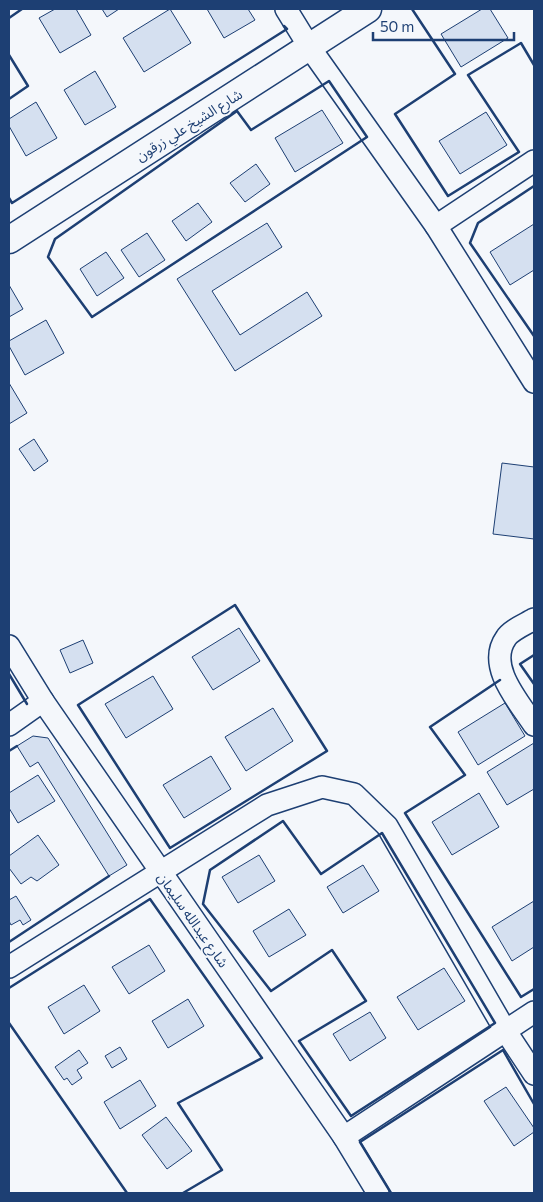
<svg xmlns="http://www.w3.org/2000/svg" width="543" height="1202" font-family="Commissioner,'Noto Sans Arabic',sans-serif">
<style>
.building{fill:#d5e0f0;stroke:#1d3f73}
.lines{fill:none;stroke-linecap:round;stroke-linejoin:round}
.minor-casing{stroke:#1d3f73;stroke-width:24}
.major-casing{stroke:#1d3f73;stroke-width:29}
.minor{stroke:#f4f7fb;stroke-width:21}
.major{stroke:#f4f7fb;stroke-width:26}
.wall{stroke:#1d3f73;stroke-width:2.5}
.labels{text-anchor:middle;stroke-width:4;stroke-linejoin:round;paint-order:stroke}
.street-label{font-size:14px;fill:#1d3f73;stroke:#f4f7fb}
</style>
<rect width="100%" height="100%" fill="#f4f7fb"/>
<g class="building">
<polygon points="55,9 76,9 91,35 60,53 39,18"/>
<polygon points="102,9 119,9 107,17"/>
<polygon points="170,9 191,43 144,72 123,38"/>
<polygon points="207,9 248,9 255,20 224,38"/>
<polygon points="482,9 490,9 508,38 461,67 441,34"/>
<polygon points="95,71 116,107 85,125 64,90"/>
<polygon points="36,102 57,138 26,156 9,126 9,119"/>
<polygon points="322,110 343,143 295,172 275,138"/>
<polygon points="486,112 507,145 460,174 439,141"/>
<polygon points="256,164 270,184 245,202 230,183"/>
<polygon points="198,203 212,222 186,241 172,221"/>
<polygon points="267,223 282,247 212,291 240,335 307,292 322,316 235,371 177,279"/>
<polygon points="534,224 534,270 510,285 490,252"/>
<polygon points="147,233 165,260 139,277 121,250"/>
<polygon points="106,252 124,278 97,296 80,269"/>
<polygon points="9,285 23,309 9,317"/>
<polygon points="46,320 64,353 25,375 9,346 9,341"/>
<polygon points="9,383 27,413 9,424"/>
<polygon points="34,439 48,461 34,471 19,449"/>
<polygon points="502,463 534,467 534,539 493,534"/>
<polygon points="239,628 260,661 213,690 192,657"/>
<polygon points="83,640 93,663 70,673 60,650"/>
<polygon points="153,676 173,709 126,738 105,704"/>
<polygon points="505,703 525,736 478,765 458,732"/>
<polygon points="273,708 293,741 246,771 225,737"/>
<polygon points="33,736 48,738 127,865 109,876 38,762 30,767 17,746"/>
<polygon points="534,743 534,789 507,805 487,772"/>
<polygon points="211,756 231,789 184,818 163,785"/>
<polygon points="38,775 55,801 18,823 9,808 9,793"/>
<polygon points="479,793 499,827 452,855 432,822"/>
<polygon points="38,835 59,865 37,881 31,877 21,884 9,868 9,856"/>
<polygon points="259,855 275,881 238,903 222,877"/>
<polygon points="363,865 379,891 343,913 327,887"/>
<polygon points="16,896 31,920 23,925 20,920 11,925 9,921 9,900"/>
<polygon points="534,901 534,947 512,961 492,927"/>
<polygon points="289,909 306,935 269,957 253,931"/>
<polygon points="149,945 165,971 129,994 112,967"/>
<polygon points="444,968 465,1001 418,1030 397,997"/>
<polygon points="84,985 100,1011 64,1034 48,1007"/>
<polygon points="188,999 204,1026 168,1048 152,1021"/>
<polygon points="370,1012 386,1038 350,1061 333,1034"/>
<polygon points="120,1047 127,1059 112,1068 105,1056"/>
<polygon points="79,1050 88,1063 77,1070 82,1078 72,1085 67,1078 64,1080 55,1067"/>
<polygon points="140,1080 156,1106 120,1129 104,1102"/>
<polygon points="506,1087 534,1128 534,1132 514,1146 484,1101"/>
<polygon points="166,1117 192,1151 167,1169 142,1135"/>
</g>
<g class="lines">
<defs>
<g id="minor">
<polyline points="286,9 310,48 436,226 534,382"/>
<polyline points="436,226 534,161"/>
<path d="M534,619C526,624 511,630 506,638C486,666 519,702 534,725"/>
<polyline points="9,646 43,701 344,1137 378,1193"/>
<polyline points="9,725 43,701"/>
<polyline points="9,967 267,805 322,787 354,794 387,826 505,1030 534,1074"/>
<polyline points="344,1137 534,1012"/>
</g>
<polyline id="major" points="9,240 368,9"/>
</defs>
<use href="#minor" class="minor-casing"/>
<use href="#major" class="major-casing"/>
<use href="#minor" class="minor"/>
<use href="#major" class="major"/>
<g class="wall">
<polyline points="412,9 455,74 395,114 448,196 519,152 468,75 521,43 534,65"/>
<polyline points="9,18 22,9"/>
<polyline points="9,55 28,86 9,99"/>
<polygon points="329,81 367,137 92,317 48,257 55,239 237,111 251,130"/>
<polyline points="534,186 478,223 470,243 534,336"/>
<polyline points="9,198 12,203 287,29 284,26"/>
<polygon points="235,605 327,751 170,848 78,705"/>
<polyline points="534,655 520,664 534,684"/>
<polyline points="9,674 27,704"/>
<polyline points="500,680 430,727 465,775 405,813 521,997 534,989"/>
<polyline points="9,751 17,746"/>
<polygon points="283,821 321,874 382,833 495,1023 351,1116 299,1041 366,1001 332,950 271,991 203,904 210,870"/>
<polyline points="9,942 109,876"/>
<polyline points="9,988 150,899 262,1058 178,1103 222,1170 183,1193"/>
<polyline points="9,1023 127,1193"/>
<polyline points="391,1193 360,1142 503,1050 534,1104"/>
</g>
</g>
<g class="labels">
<g class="street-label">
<text transform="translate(189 125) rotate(-32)" y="5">شارع الشيخ علي زرقون</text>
<text transform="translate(193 920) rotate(55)" y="5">شارع عبدالله سليمان</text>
</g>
</g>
<rect width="543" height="1202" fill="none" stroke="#1d3f73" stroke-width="20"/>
<path d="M373 32v8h141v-8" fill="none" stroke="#1d3f73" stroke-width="2.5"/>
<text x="380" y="32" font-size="15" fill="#1d3f73" stroke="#f4f7fb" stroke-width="4" paint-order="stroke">50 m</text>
</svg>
